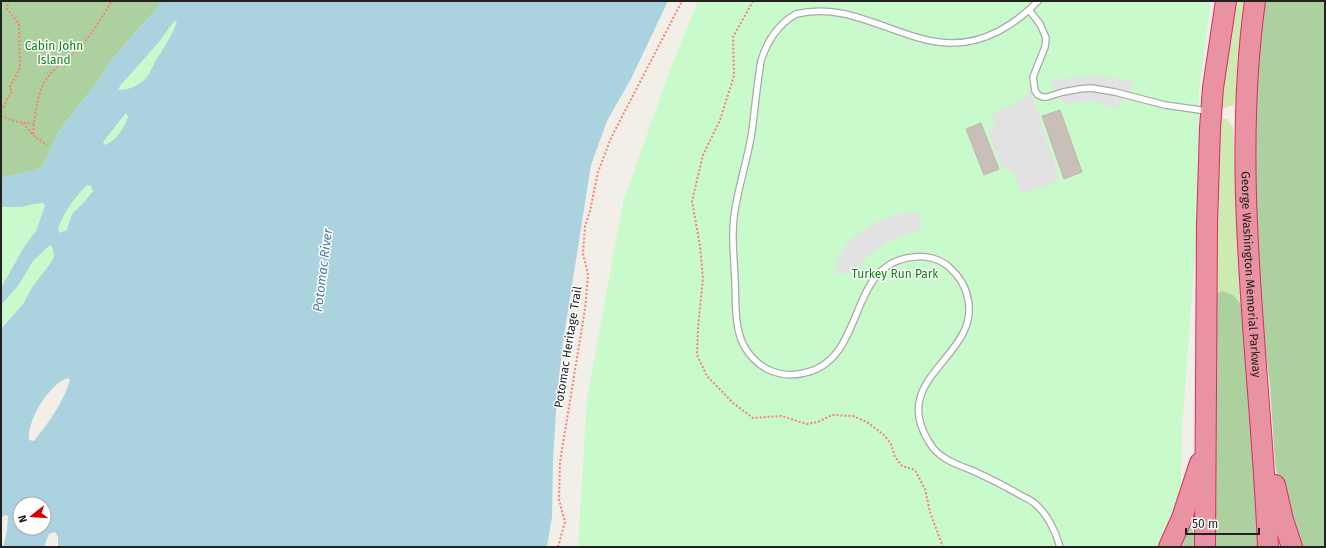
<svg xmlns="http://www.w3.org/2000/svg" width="1326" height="548" font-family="'Fira Sans',sans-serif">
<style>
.grass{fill:#cdebb0}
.forest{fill:#add19e}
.park{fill:#c8facc}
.parking{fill:#e2e2e2}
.water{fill:#aad3df;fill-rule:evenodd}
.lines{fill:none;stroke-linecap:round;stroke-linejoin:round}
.stream{stroke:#aad3df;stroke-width:3}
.building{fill:#c7bfb8;stroke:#c4b6ab}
.service-casing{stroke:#a9a9a9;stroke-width:8}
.motorway-casing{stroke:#dc2a67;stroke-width:22}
.path{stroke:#fa8072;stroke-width:2;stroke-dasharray:2 2;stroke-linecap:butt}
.service{stroke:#fff;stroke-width:5.5}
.motorway{stroke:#e892a2;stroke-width:20}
.labels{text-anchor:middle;stroke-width:3;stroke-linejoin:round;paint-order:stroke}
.park-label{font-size:12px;fill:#0c8416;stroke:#fff}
.street-label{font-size:12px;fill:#222;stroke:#fff}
.water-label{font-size:13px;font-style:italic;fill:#4a7aab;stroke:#fff}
</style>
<rect width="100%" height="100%" fill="#f2efe9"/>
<g class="grass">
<polygon points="1231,1 1250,1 1238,93 1234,105 1223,108 1219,106"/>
<polygon points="1218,117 1227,119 1233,127 1235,168 1241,212 1248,322 1214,295"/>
</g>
<g class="forest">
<polygon points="1,1 164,1 133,35 109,63 97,83 75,110 57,134 43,166 32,171 1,178"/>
<polygon points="1261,1 1325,1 1325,547 1298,547 1284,509 1275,463 1270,386 1260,305 1253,187 1258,24"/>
<polygon points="1222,291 1233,295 1243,307 1262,547 1211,547 1214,295"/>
<polygon points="1189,521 1195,537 1195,547 1176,547"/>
</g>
<g class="park">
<polygon points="698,1 1211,1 1199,92 1199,206 1182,428 1180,547 578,547 587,399 623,202 672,64"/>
<path d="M174,21H177C172,36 163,48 155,62C152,67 150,74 146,78C139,86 128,89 118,90L120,86L159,42Z"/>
<path d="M126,113C131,126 116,139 105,145L103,142Z"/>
<path d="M87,185H91L93,190L84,202L72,214L67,230L60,234L58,229C64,212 74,198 87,185Z"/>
<polygon points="43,203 45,206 36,231 24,247 1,288 1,207 22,207 34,204"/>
<polygon points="50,245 53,249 54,257 50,264 33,286 23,304 1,329 1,305 18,286 33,261"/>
</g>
<g class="parking">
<polygon points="1096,75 1135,82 1117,109 1094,101 1064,104 1049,81"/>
<polygon points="1030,89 1059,177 1058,182 1021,193 1014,173 1002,167 988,131 994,125 992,115 1023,99"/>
<polygon points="919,212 921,231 903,235 884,244 870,254 853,273 836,274 835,271 837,259 850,240 873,223 899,214"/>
</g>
<path class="water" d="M164,1H668L631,79L607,121L591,165L563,342L557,396L553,460L552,517L547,547H58V537L55,532L49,534L44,547H3L7,531L8,516L5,515L1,518V329L23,304L33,286L50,264L54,257L53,249L50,245L33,261L18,286L1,305V288L24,247L36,231L45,206L43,203L34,204L22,207H1V178L31,171L43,166L57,134L75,110L97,83L109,63L133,35ZM174,21H177C172,37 163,48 155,62C152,67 150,74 146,78C139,86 128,90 118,90L120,86L159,42ZM126,113L128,117C123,130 117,139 105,145L103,142ZM87,185L91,186L93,191L84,202L72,214L67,230L60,233L58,229C64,212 74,198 87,185ZM68,378L70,380C63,403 49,422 34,441L29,440C27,420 49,384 68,378ZM20,504H44V528H20Z"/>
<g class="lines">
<polyline class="stream" points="1325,125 1325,127"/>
</g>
<g class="building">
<polygon points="1060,110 1082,172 1064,179 1042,116"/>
<polygon points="981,123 999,169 984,175 966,129"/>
</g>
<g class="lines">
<defs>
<g id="service">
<path d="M1038,1C1015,25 984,44 950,43C897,41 851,0 796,14C777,25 767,41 761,61C757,84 755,108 752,131C748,158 739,184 735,210C731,233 734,257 735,281C736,302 734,327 744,346C749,355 758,364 767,369C779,375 792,376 804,373C868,360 845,263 914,257C926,255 940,259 949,267C958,275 966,287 968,299C980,357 888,377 929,442C938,458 955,464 971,470C989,478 1005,486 1022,496C1026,498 1031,500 1034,503C1047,513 1056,532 1060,547"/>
<polyline points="1029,10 1040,24 1046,38 1045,47 1033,77 1035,91 1038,95 1043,97 1047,97 1063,92 1080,89 1091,88 1115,92 1165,105 1207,111"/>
</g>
<g id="motorway">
<path id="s1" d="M1255,1C1230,182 1261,366 1268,547"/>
<polyline points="1275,485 1283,520 1292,547"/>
<polyline points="1169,547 1182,518 1200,463"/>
<polyline points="1205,547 1207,225 1210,128 1213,88 1226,1"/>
</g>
</defs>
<use href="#service" class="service-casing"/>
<use href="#motorway" class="motorway-casing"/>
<g class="path">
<polyline points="753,1 733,37 734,76 720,120 703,155 692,201 700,246 703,278 698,328 697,355 707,376 733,403 753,418 781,416 807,424 818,422 832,415 853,416 867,422 884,435 891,444 895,457 902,466 915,470 925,489 930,512 943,547"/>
<polyline points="1,111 12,91 9,88 20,68 19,24 7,9 8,1"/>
<path d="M1,116C12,121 22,123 34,124C36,106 39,85 52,72C60,63 71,56 80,47C92,34 102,17 112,1"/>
<polyline points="23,123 33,135 47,145"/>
<polyline points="33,134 34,124"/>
<polyline points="558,547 565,522 559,500 560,462 585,309 588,275 583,253 585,226 590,211 598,172 611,138 682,1"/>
</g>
<use href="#service" class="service"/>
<use href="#motorway" class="motorway"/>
</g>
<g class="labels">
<g class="park-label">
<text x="54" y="50">Cabin John<tspan x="54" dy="14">Island</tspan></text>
<text x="895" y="278">Turkey Run Park</text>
</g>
<g class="street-label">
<text dy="4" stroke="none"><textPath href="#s1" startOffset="274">George Washington Memorial Parkway</textPath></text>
<text transform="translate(568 347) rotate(-81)" y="4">Potomac Heritage Trail</text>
</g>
<g class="water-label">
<text transform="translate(322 270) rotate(-83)" y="5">Potomac River</text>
</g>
</g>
<rect width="1326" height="548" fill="none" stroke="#222222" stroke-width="4"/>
<g transform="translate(32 516) rotate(253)"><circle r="19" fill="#ffffff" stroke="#a7a7a7"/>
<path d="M0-3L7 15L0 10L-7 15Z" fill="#d40000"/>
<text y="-6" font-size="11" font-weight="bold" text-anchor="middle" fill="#222222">N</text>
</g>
<path d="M1186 528v6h73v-6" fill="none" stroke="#222222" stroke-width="2"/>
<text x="1192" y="528" font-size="12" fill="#222222" stroke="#ffffff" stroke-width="3" paint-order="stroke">50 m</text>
</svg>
